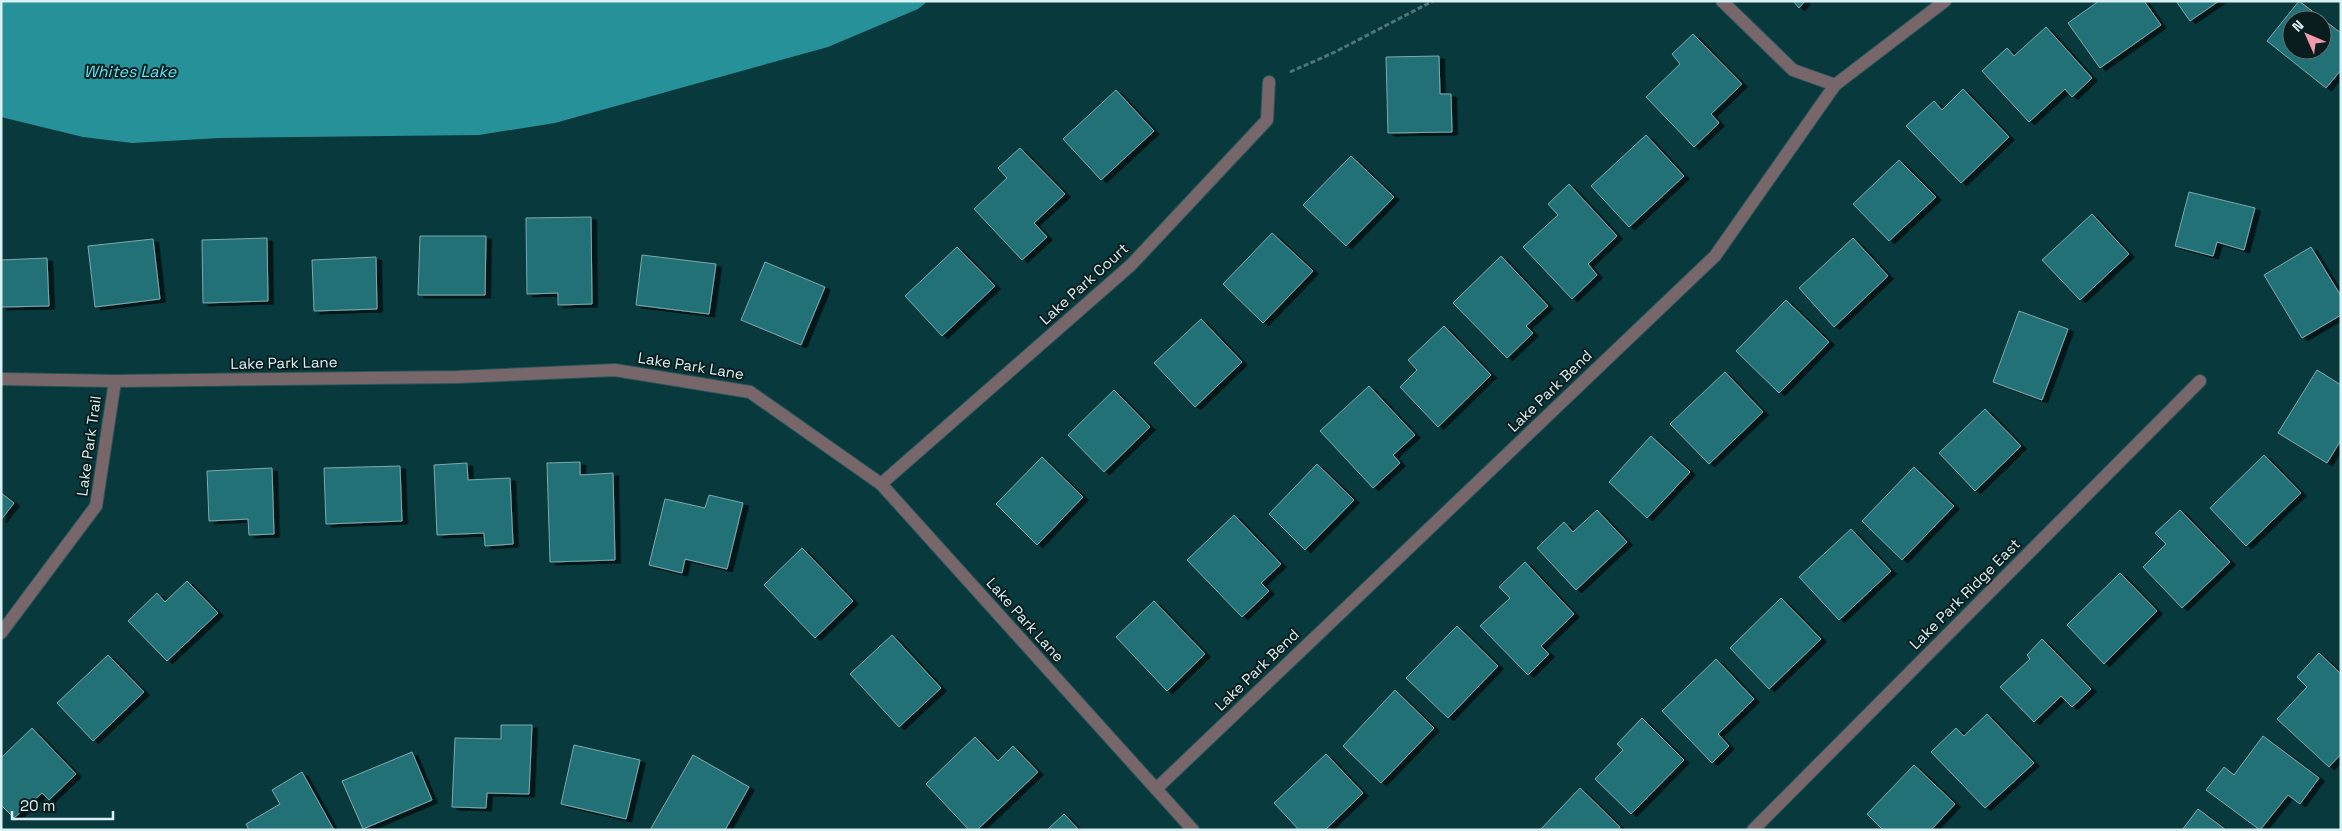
<svg xmlns="http://www.w3.org/2000/svg" width="2342" height="831" font-family="'Space Grotesk',sans-serif">
<style>
.water{fill:#269199}
.building{fill:#237177;stroke:#7caaae;fill-rule:evenodd;filter:url(#shadow)}
.lines{fill:none;stroke-linecap:round;stroke-linejoin:round}
.service-casing{stroke:#2a5659;stroke-width:14}
.minor-casing{stroke:#2a5659;stroke-width:14}
.path{stroke:#4e7679;stroke-width:3;stroke-dasharray:5 2.5;stroke-linecap:butt}
.service{stroke:#78676a;stroke-width:12}
.minor{stroke:#78676a;stroke-width:12}
.labels{text-anchor:middle;stroke-width:4;stroke-linejoin:round;paint-order:stroke}
.street-label{font-size:15px;fill:#daf1f3;stroke:#0a1d1e}
.water-label{font-size:16px;font-style:italic;fill:#59eaf5;stroke:#0a1d1e}
</style>
<defs>
<filter id="shadow"><feDropShadow dx="5.5" dy="3" stdDeviation="0" flood-color="#0009"/></filter>
</defs>
<rect width="100%" height="100%" fill="#08393c"/>
<polygon class="water" points="1,1 928,1 918,9 828,47 555,123 479,135 220,138 132,143 83,137 1,117"/>
<g class="building">
<polygon points="1793,1 1805,1 1799,8"/>
<polygon points="2099,1 2144,1 2161,25 2100,68 2068,23"/>
<polygon points="2176,1 2219,1 2190,21"/>
<path d="M2299,1L2341,33V70L2326,88L2267,41ZM2292,20H2322V50H2292Z"/>
<polygon points="2046,27 2092,78 2072,97 2065,89 2029,122 1982,71 2007,48 2014,56"/>
<polygon points="1693,34 1742,84 1711,114 1719,123 1694,147 1646,97 1680,64 1672,54"/>
<polygon points="1439,56 1440,94 1451,94 1452,132 1388,133 1386,57"/>
<polygon points="1963,89 2009,137 1961,183 1906,126 1934,101 1942,110"/>
<polygon points="1116,90 1154,131 1101,180 1063,139"/>
<polygon points="1646,135 1684,176 1629,227 1591,186"/>
<polygon points="1020,148 1065,194 1034,223 1047,237 1022,260 974,209 1007,178 998,168"/>
<polygon points="1351,156 1394,197 1346,246 1303,205"/>
<polygon points="1899,160 1936,197 1889,241 1853,204"/>
<polygon points="1569,184 1617,236 1588,264 1597,275 1572,299 1523,247 1558,215 1548,204"/>
<polygon points="2189,192 2255,208 2244,250 2217,242 2213,256 2175,246"/>
<polygon points="2092,214 2129,254 2080,300 2042,260"/>
<polygon points="591,217 592,304 558,305 558,293 527,294 526,218"/>
<polygon points="1272,233 1313,271 1263,323 1223,284"/>
<polygon points="420,236 486,236 485,295 418,295"/>
<polygon points="267,238 268,301 203,303 202,240"/>
<polygon points="1853,238 1888,276 1834,327 1799,288"/>
<polygon points="153,239 160,299 95,307 88,246"/>
<polygon points="957,247 995,286 942,336 905,296"/>
<polygon points="2311,247 2341,296 2341,315 2302,338 2264,275"/>
<polygon points="642,255 716,264 709,314 636,305"/>
<polygon points="1501,256 1548,306 1526,326 1533,333 1507,358 1453,303"/>
<polygon points="376,257 377,309 314,311 312,260"/>
<polygon points="47,258 49,306 1,307 1,260"/>
<polygon points="765,262 825,287 801,345 741,320"/>
<polygon points="1786,300 1829,342 1779,393 1736,351"/>
<polygon points="2019,311 2068,329 2042,400 1993,382"/>
<polygon points="1201,319 1242,362 1195,407 1154,363"/>
<polygon points="1444,326 1491,375 1438,427 1400,387 1417,370 1408,360"/>
<polygon points="2317,370 2341,385 2341,440 2327,463 2278,433"/>
<polygon points="1725,372 1763,412 1709,464 1670,424"/>
<polygon points="1369,386 1415,435 1393,455 1400,463 1373,488 1320,431"/>
<polygon points="1114,390 1150,427 1104,472 1068,435"/>
<polygon points="1985,409 2021,446 1975,491 1939,453"/>
<polygon points="1651,436 1690,472 1647,518 1609,482"/>
<polygon points="2264,455 2301,493 2246,546 2210,508"/>
<polygon points="1042,457 1083,497 1037,545 996,504"/>
<polygon points="580,462 580,475 613,473 615,560 550,562 547,463"/>
<polygon points="467,463 468,480 510,478 513,544 485,546 484,533 437,535 434,465"/>
<polygon points="1317,464 1354,500 1305,550 1269,514"/>
<polygon points="400,466 402,521 326,524 324,468"/>
<polygon points="1914,467 1954,506 1902,560 1862,521"/>
<polygon points="272,468 274,534 249,535 248,519 209,521 207,471"/>
<polygon points="1,493 14,503 1,520"/>
<polygon points="709,495 743,503 727,569 685,559 682,573 649,565 665,499 705,508"/>
<polygon points="1597,510 1627,542 1576,590 1537,548 1564,522 1573,532"/>
<polygon points="2180,510 2230,562 2182,608 2143,567 2166,544 2155,533"/>
<polygon points="1234,515 1281,564 1261,583 1269,591 1242,617 1187,560"/>
<polygon points="1851,529 1891,571 1839,620 1799,577"/>
<polygon points="802,548 853,601 815,638 764,585"/>
<polygon points="1525,562 1574,614 1541,646 1549,654 1528,675 1480,626 1510,598 1499,587"/>
<polygon points="2120,573 2157,611 2104,664 2067,625"/>
<polygon points="187,581 218,613 167,661 128,621 157,593 165,602"/>
<polygon points="1781,598 1821,639 1769,689 1730,648"/>
<polygon points="1154,601 1205,654 1167,691 1116,637"/>
<polygon points="1457,626 1498,666 1448,718 1406,678"/>
<polygon points="892,635 941,688 899,727 850,674"/>
<polygon points="2042,639 2091,689 2072,707 2061,696 2034,722 2000,687 2030,659 2027,655"/>
<polygon points="2319,653 2341,674 2341,754 2329,767 2277,719 2307,687 2297,677"/>
<polygon points="108,655 144,692 93,741 57,703"/>
<polygon points="1716,659 1754,699 1718,734 1729,746 1712,763 1662,711"/>
<polygon points="1395,690 1434,728 1381,783 1343,746"/>
<polygon points="1987,714 2034,763 1985,808 1931,752 1956,728 1964,736"/>
<polygon points="1642,718 1684,760 1631,814 1595,779 1623,750 1617,744"/>
<polygon points="501,725 532,725 529,794 487,793 486,808 452,807 455,738 501,739"/>
<polygon points="32,728 76,774 49,800 42,793 14,818 1,805 1,758"/>
<polygon points="2263,736 2319,778 2300,804 2288,795 2260,830 2206,790 2224,767 2234,775"/>
<polygon points="975,737 998,761 1013,746 1038,772 977,830 969,830 926,784"/>
<polygon points="574,745 640,760 626,819 561,804"/>
<polygon points="412,752 432,800 363,829 342,781"/>
<polygon points="1326,754 1363,793 1325,830 1299,830 1274,803"/>
<polygon points="693,755 749,787 725,830 650,830"/>
<polygon points="1914,765 1955,804 1931,830 1883,830 1867,814"/>
<polygon points="302,772 334,830 249,830 246,824 280,804 272,790"/>
<polygon points="1580,788 1620,827 1618,830 1540,830"/>
<polygon points="2198,809 2226,830 2182,830"/>
<polygon points="1064,814 1079,830 1047,830"/>
</g>
<g class="lines">
<defs>
<polyline id="service" points="1722,1 1793,70 1835,85"/>
<g id="minor">
<polyline points="1,379 115,381 457,377 615,370 750,392 881,484 1193,830"/>
<polyline points="881,484 1131,265 1267,120 1269,82"/>
<polyline points="1,633 96,506 115,381"/>
<polyline points="1156,789 1715,256 1835,85 1945,1"/>
<polyline points="1753,830 2200,381"/>
</g>
</defs>
<use href="#service" class="service-casing"/>
<use href="#minor" class="minor-casing"/>
<polyline class="path" points="1290,72 1335,52 1433,1"/>
<use href="#service" class="service"/>
<use href="#minor" class="minor"/>
</g>
<g class="labels">
<g class="street-label">
<text transform="translate(1084 284) rotate(-42)" y="5">Lake Park Court</text>
<text transform="translate(284 363) rotate(-1)" y="5">Lake Park Lane</text>
<text transform="translate(691 366) rotate(9)" y="5">Lake Park Lane</text>
<text transform="translate(1550 391) rotate(-44)" y="5">Lake Park Bend</text>
<text transform="translate(89 446) rotate(-82)" y="5">Lake Park Trail</text>
<text transform="translate(1965 594) rotate(-45)" y="5">Lake Park Ridge East</text>
<text transform="translate(1025 620) rotate(48)" y="5">Lake Park Lane</text>
<text transform="translate(1257 670) rotate(-44)" y="5">Lake Park Bend</text>
</g>
<g class="water-label">
<text x="130" y="77">Whites Lake</text>
</g>
</g>
<rect width="2342" height="831" fill="none" stroke="#daf1f3" stroke-width="5"/>
<g transform="translate(2307 35) rotate(315)"><circle r="24" fill="#0a1d1e" stroke="#5d7273"/>
<path d="M0-4L9 19L0 12L-9 19Z" fill="#f29aac"/>
<text y="-8" font-size="14" font-weight="bold" text-anchor="middle" fill="#daf1f3">N</text>
</g>
<path d="M12 811v8h101v-8" fill="none" stroke="#daf1f3" stroke-width="2.5"/>
<text x="20" y="811" font-size="15" fill="#daf1f3" stroke="#0a1d1e" stroke-width="4" paint-order="stroke">20 m</text>
</svg>
